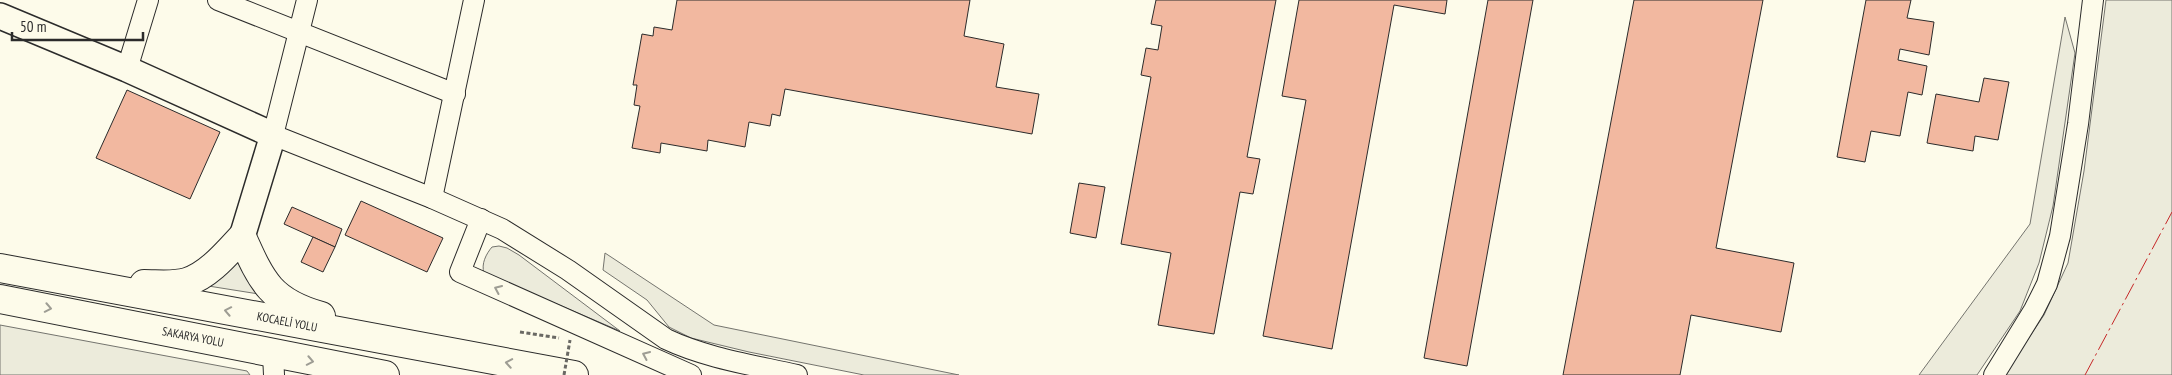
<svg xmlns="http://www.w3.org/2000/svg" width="2172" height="375" font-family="'PT Sans Narrow',sans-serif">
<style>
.green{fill:#ecebdb;stroke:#74746e}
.building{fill:#f2b8a0;stroke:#2b2b2b}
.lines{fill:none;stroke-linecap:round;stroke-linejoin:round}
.minor-casing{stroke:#2b2b2b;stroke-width:22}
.major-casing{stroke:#2b2b2b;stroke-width:28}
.highway-casing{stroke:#2b2b2b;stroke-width:30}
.path{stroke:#6a6964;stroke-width:3;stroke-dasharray:4 2.5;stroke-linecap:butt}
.minor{stroke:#fdfbea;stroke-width:20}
.major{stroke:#fdfbea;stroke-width:25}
.highway{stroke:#fdfbea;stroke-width:28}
.path-bridge{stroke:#6a6964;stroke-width:3;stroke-dasharray:4 2.5;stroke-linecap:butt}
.power{stroke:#c62828;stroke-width:1;stroke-dasharray:18 4 2.5 4;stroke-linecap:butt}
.oneway{stroke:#9e9d94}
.labels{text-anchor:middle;stroke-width:4;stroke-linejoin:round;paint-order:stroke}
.street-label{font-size:12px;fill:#2b2b2b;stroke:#fdfbea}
</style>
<rect width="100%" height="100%" fill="#fdfbea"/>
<g class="green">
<polygon points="2106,0 2172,0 2172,375 2004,375 2044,315 2068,263 2084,171"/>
<polygon points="2065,17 2075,53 2053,206 2039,263 2020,311 1977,375 1919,375 2030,224"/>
<path d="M499,246L507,248L519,255L620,331L484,273C481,264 486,254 492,247Z"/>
<polygon points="240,250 265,295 202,285"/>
<polygon points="605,253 714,325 959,375 864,375 749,352 691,338 669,327 647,300 603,270"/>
<polygon points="0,325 247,371 250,375 0,375"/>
</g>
<g class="building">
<polygon points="677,0 970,0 964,36 1004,44 996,87 1039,94 1032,134 785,89 780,116 772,114 770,126 749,122 745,147 708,140 707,151 661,143 660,153 632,148 640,106 634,105 637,85 633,85 642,34 653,36 654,27 672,30"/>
<polygon points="1156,0 1276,0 1247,157 1260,159 1253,194 1240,192 1214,334 1158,325 1171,253 1121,244 1151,77 1141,75 1146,48 1158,50 1162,26 1151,24"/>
<polygon points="1299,0 1447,0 1445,14 1394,5 1332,349 1263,336 1306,100 1282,96"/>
<polygon points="1488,0 1533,0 1467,366 1424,358"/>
<polygon points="1634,0 1763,0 1716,248 1794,263 1781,332 1691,315 1680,375 1563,375"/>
<polygon points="1866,0 1911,0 1907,18 1934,22 1929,55 1900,49 1898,60 1927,66 1922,95 1908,92 1900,136 1871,131 1865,162 1837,157"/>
<polygon points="1984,78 2009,82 1998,140 1975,136 1973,151 1927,143 1936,94 1979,102"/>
<polygon points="127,90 220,132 190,199 96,158"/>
<polygon points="1079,183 1105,187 1096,238 1070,233"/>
<polygon points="361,201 443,238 427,272 345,235"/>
<polygon points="292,207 342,229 335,247 284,224"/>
<polygon points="313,237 335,247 323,272 301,262"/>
</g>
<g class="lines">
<defs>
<g id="minor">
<polyline points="218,0 455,94"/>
<path d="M307,0L273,135L432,198L502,229L568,270L666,339C706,358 753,365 797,375"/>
<polyline points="127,69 148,0"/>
<polyline points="432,198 474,0"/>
<polyline points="481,219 460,272 691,375"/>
<polyline points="273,354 274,375"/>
<polyline points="1994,375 2034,310 2047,284 2060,236 2078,124 2093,0"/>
</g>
<polyline id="major" points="0,16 127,69 273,135 242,237"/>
<g id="highway">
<polyline points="0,268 574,375"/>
<path d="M144,284C158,284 174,286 187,282C209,275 227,253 242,237C262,282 271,302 321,316"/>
<polyline points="0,299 385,375"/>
</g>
</defs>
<use href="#minor" class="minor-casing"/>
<use href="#major" class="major-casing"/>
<use href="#highway" class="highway-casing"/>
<polyline class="path" points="520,332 559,338"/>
<use href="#minor" class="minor"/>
<use href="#major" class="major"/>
<use href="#highway" class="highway"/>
<polyline class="path-bridge" points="564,375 570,340"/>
<polyline class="power" points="2085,375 2172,212"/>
</g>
<defs><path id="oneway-chevron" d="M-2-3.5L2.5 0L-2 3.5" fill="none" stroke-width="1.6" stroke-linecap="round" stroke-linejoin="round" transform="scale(1.25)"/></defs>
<g class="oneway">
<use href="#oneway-chevron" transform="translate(498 289) rotate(-156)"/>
<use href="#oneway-chevron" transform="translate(48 308) rotate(11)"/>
<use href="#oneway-chevron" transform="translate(228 311) rotate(-169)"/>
<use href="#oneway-chevron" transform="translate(646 355) rotate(-156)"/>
<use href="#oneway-chevron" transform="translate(310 361) rotate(11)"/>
<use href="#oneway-chevron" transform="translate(509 363) rotate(-170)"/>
</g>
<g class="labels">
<g class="street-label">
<text transform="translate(287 322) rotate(11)" y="4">KOCAELİ YOLU</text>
<text transform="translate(193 337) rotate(11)" y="4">SAKARYA YOLU</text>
</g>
</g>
<path d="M12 32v8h131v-8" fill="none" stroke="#2b2b2b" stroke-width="2.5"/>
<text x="20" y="32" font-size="15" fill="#2b2b2b" stroke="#fdfbea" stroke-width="4" paint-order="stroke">50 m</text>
</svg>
